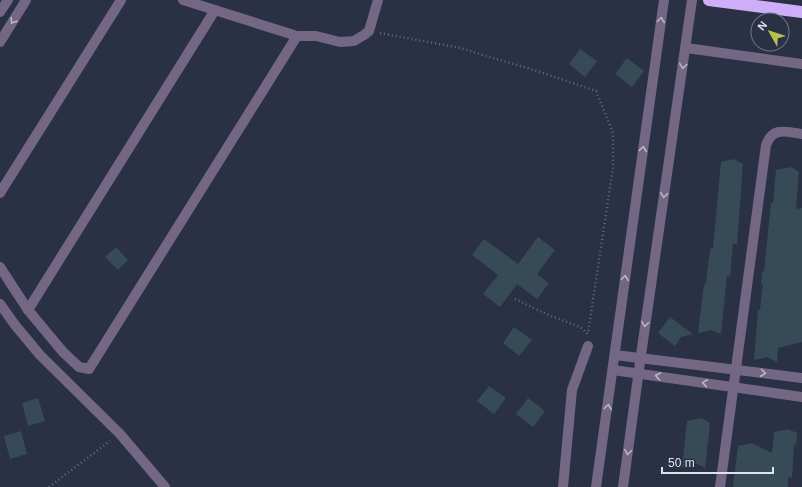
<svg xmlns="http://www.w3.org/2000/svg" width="802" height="487" font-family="Helvetica,sans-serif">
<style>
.building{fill:#364a58}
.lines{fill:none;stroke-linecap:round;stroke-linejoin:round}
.path{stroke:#656a7c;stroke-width:2.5;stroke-dasharray:1 3;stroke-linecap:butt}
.minor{stroke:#736785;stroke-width:10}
.highway{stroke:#ceaef9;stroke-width:12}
.oneway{stroke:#b9b8cb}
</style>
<rect width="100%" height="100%" fill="#2b3144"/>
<g class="building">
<polygon points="580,49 597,61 585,77 569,64"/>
<polygon points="627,58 644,71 632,87 615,74"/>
<polygon points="734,159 743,164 738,231 737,245 733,243 730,277 727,276 721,334 711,330 698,333 704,284 706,283 710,249 713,248 721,162"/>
<polygon points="791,167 799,172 796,209 802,208 802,342 778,348 777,362 767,357 754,360 758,310 760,310 763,283 761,284 762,272 764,271 771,203 773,203 776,170"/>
<polygon points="538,237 555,250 537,274 549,283 537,299 517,284 500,307 483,294 498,275 472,255 484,239 518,264"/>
<polygon points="116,247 128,260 118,270 105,257"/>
<polygon points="670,317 693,334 681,337 675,346 658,333"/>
<polygon points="514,327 532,340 519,356 503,343"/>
<polygon points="489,386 506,398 494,414 477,401"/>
<polygon points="38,398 45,421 28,426 22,403"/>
<polygon points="528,398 545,411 533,427 516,414"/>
<polygon points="701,418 710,423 705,468 695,463 682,467 687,421"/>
<polygon points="788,429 797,433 796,445 794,444 792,478 788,477 788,487 733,487 738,446 752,443 772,453 774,432"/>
<polygon points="21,431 27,454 10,459 4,436"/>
</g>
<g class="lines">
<g class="path">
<polyline points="380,33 460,48 537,71 596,91 613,133 613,168 588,333"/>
<polyline points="515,299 546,314 580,327 588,334"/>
<polyline points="49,487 110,441"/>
</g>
<g class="minor">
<polyline points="183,0 297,36"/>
<polyline points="215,10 28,310 63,352 79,367 89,369 297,36 316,36 340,42 354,41 364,35 369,31 378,0"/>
<polyline points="0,12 8,0"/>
<polyline points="0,42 26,0"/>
<polyline points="686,48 802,64"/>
<polyline points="0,193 121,0"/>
<polyline points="0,267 28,310"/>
<polyline points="0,304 15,325 40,355 120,434 165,487"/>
<polyline points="615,355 802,378"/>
<polyline points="613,370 802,397"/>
<polyline points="563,487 572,390 588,346"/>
<polyline points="596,487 664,0"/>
<polyline points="623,487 641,355 692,0"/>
<path d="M720,487L766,145C773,126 786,132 802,134"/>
</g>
<polyline class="highway" points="709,0 802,12"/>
</g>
<defs><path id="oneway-chevron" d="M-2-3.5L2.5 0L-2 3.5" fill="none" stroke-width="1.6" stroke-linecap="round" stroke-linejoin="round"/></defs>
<g class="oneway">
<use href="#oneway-chevron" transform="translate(661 20) rotate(-82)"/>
<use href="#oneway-chevron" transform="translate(13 21) rotate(122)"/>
<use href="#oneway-chevron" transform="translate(683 66) rotate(98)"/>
<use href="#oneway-chevron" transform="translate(643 149) rotate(-82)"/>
<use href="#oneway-chevron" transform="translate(664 195) rotate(98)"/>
<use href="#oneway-chevron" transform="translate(625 278) rotate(-82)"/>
<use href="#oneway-chevron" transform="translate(645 324) rotate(98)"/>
<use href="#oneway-chevron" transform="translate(763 373) rotate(7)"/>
<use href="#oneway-chevron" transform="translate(658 376) rotate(-170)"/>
<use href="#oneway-chevron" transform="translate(705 383) rotate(-172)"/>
<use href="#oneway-chevron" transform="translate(608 407) rotate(-82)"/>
<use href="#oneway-chevron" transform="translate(628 452) rotate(98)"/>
</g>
<g transform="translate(770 32) rotate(309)"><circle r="19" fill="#2b3144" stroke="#737889"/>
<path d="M0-3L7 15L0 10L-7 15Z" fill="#b4c24a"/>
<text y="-6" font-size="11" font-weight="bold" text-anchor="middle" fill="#dfe3f0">N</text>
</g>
<path d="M662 467v6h111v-6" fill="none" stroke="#dfe3f0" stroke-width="2"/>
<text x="668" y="467" font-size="12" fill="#dfe3f0" stroke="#2b3144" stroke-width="3" paint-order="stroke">50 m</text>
</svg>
